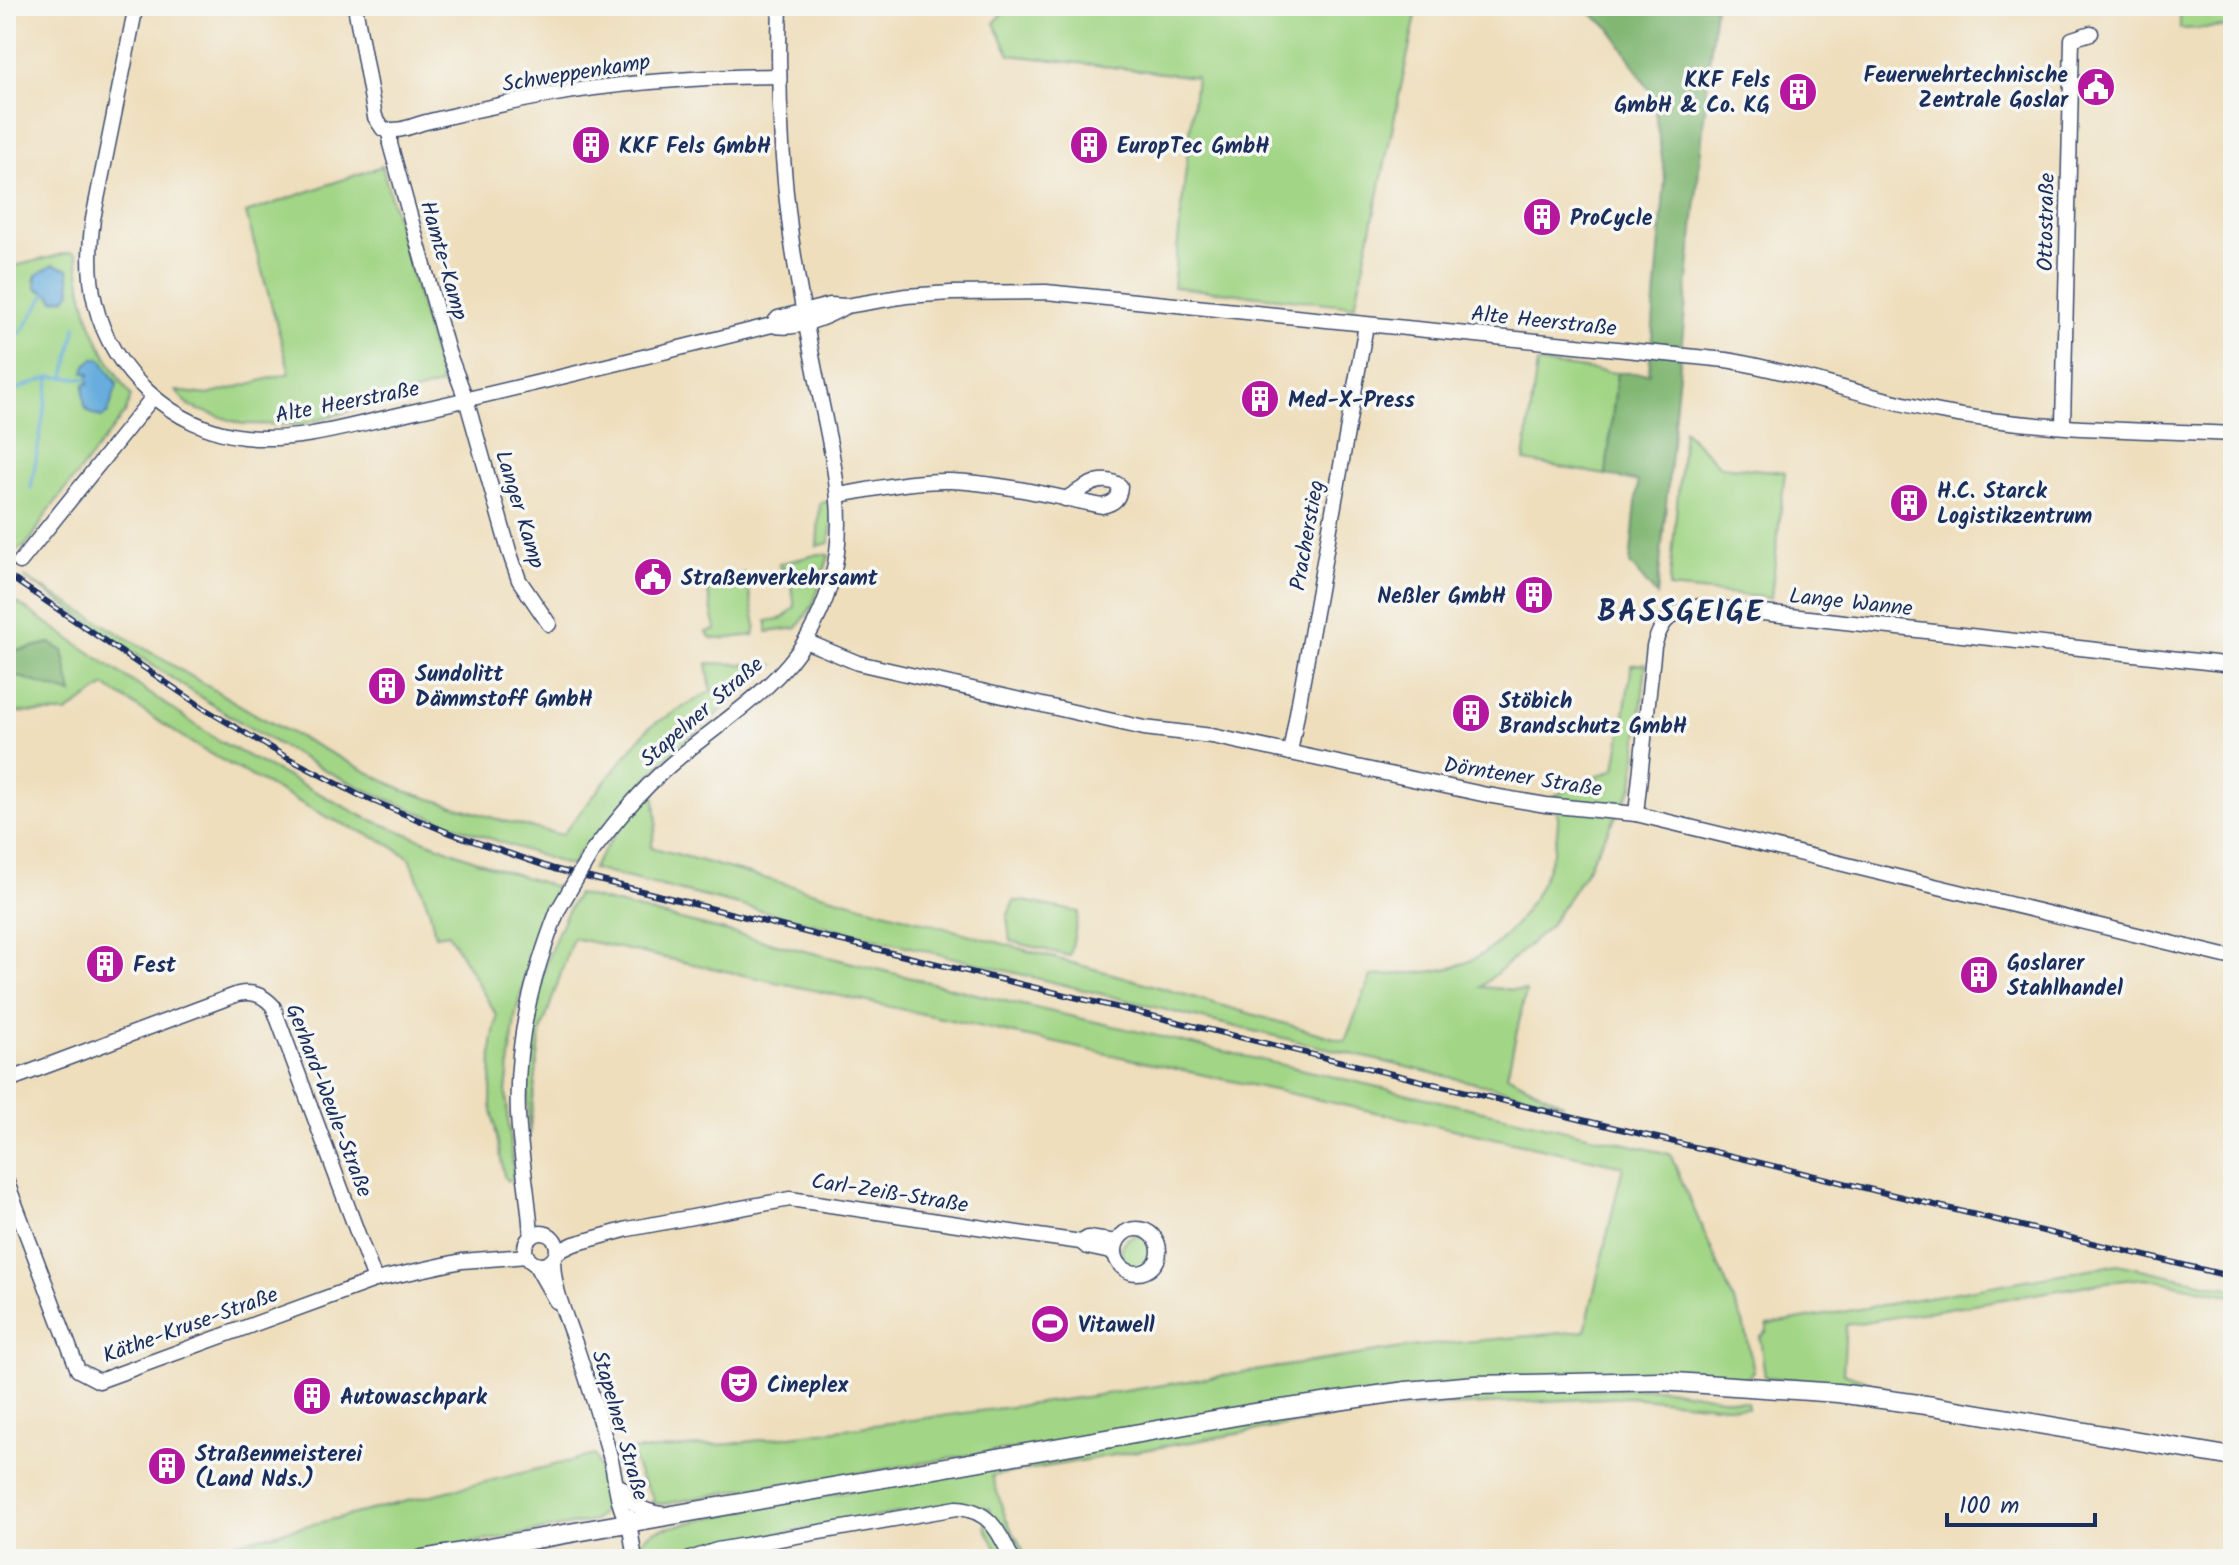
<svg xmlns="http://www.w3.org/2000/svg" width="2239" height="1565" font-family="Kalam,sans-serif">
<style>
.green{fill:#a2d686;stroke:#5e8272;stroke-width:2;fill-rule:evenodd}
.forest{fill:#81b773;stroke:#4e7368;stroke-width:2}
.water{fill:#67addd;stroke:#416e9e;stroke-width:2}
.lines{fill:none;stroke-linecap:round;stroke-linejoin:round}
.stream{stroke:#67addd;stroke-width:3}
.minor-casing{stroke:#3b496c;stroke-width:17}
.major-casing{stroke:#3b496c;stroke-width:21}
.minor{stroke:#fff;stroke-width:14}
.major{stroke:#fff;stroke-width:18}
.rail-casing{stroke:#1b2f5e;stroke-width:6}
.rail{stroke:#f6f6f2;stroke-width:3;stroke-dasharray:9;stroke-linecap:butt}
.minor-bridge-casing{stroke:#3b496c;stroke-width:17;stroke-linecap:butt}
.minor-bridge{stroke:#fff;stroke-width:14}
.labels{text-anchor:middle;stroke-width:7;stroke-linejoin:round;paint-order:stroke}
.street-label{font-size:22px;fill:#1b2f5e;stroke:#f6f6f2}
.poi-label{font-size:22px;font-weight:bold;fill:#1b2f5e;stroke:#f6f6f2;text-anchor:start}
.district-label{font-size:30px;font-weight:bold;letter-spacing:2px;fill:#1b2f5e;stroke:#f6f6f2}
</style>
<rect width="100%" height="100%" fill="#f6f6f2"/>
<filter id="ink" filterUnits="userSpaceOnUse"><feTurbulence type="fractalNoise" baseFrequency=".0125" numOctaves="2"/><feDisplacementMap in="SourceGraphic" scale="16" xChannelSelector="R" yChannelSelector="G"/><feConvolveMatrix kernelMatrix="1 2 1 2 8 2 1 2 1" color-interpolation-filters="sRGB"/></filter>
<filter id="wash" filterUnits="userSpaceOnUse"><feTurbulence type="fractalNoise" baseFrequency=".006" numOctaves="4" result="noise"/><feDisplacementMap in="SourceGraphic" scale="32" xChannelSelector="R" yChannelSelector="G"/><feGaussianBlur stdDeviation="1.8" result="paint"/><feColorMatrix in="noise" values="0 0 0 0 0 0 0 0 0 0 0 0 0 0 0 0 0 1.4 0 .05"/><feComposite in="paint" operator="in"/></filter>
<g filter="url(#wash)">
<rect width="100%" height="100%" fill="#eedebc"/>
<g class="green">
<polygon points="1010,6 1418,6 1355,306 1173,287 1196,77 1010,55 994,23"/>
<polygon points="2180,6 2233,6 2233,27 2180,29"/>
<polygon points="382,166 442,384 301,425 242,424 190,407 176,391 208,395 290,373 246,213"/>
<path d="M72,252L77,255C83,316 97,346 131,396L125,413L47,513L32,538L24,547L15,551H6V268ZM68,269L71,291L66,298L56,300L34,281L36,275ZM99,359L117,383L104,416H96L86,410L84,384H88L89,373Z"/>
<polygon points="1537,363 1617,373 1606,475 1524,461"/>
<polygon points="1684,430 1720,466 1785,472 1771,598 1669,588"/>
<polygon points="831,501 832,523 829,543 817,546 820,503"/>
<polygon points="819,554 829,555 813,605 797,628 767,632 767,621 783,618 795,607 788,568 780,569 779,564"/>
<polygon points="745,573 756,625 754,635 721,639 711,638 706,632 716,630 706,583"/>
<path d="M24,577L260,717L405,791L500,820L562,835L649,727L711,691L707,663L774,665L667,757L578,854L571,866C488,838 404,811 327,771C220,716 123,645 24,577Z"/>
<polygon points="6,595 219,741 364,817 490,866 559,888 535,938 515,1017 506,1092 514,1181 506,1180 504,1176 491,1105 492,1043 497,1016 448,933 435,935 430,912 410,858 385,842 329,818 201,749 105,686 66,713 6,712 6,669 11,674 72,693 50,643 21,650 6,648"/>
<path d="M1646,664L1633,786L1585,872L1549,927L1481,987L1526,991L1507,1075L1564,1104L1211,1021L592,869L625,819L654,790L657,823L651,847L1127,978L1345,1041L1371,976C1405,973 1443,975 1474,959C1520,935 1556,870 1558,821C1559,813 1554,804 1551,797L1615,769L1632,665Z"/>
<path d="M577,894L992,998L1670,1154L1743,1322L1754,1371L1748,1378L1585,1374L978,1454L793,1484L762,1486L664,1504L651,1503L654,1498L640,1477L630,1451L730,1444L1092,1396L1409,1347L1585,1331L1623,1166L573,938L541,1032L529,1136C524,1049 533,971 577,894Z"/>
<polygon points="1014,901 1023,901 1079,912 1070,956 1010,941 1007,917"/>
<circle cx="1137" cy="1252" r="16"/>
<polygon points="2118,1264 2233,1289 2233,1296 2146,1278 2107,1282 1846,1325 1843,1373 1888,1388 1765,1377 1760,1337 1767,1331 1767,1325"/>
<polygon points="1660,1388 1747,1402 1748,1408 1629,1397 1382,1409 992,1476 1006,1519 1028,1559 1002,1559 985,1527 990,1509 962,1502 695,1549 679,1559 643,1559 640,1542 653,1531 735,1512 1121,1442 1407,1397 1477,1391"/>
<path d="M595,1455C600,1475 615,1507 594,1521L384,1559H158L252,1539Z"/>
</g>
<g class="forest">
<polygon points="1581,6 1715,6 1657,596 1630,564 1638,482 1606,475 1617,373 1649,373 1665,179 1653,96 1610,28"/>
<polygon points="50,643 63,651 72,694 10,674 6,669 6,648 21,650"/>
</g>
<g class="water">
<polygon points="53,265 68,269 71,291 66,298 53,300 52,296 36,288 36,275"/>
<path d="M93,359H101L117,385L108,413L102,417C82,413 83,402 84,384H88L89,373H84L86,365Z"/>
</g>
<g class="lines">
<g class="stream">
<polyline points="6,346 23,330 47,292"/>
<polyline points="65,376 76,326"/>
<polyline points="6,393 50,377 93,379"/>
<polyline points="31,488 50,377"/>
</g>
</g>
</g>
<g filter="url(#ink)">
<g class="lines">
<defs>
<g id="minor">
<path d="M136,6L93,219C89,248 88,275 95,303C111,372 174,429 244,437C300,443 357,424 411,412C532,385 652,355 772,325C792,332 828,317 846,306"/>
<path d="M355,6L375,117L383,129C401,133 412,125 430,121C466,112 502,104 539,97C618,82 698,77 779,76"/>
<polyline points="390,130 390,144 448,352 466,399 509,551 519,580 549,624"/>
<path d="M772,325L778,318L830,305L846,306L906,296L951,293L1046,292L1726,360C1798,372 1868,398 1940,412C2036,430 2136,430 2233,434"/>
<polyline points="2063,425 2072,39 2091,33"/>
<path d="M839,495C876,489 912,480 950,481C1001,483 1052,496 1102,506C1115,503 1119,499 1120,486C1101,472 1083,489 1065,499"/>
<polyline points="20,562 153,397"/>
<polyline points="805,641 858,663 1144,728 1212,736 1487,795 1546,805 1636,814 2233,958"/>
<polyline points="1290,753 1366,325"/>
<path d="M1636,814L1654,646C1663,616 1671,614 1700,606L2233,665"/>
<path d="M592,852C616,821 640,791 669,766C715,725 775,692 807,638C857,553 838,482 819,391C809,340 798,288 791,236C781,160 777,83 780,6"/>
<path d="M6,1081L238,994C253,991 263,995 273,1006L375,1280"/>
<polyline points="6,1180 78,1370 99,1381 375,1280 462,1261 527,1256"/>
<circle cx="1137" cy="1251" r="22"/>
<circle cx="541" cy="1249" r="16"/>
<path d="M531,1237C529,1195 520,1155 518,1114C515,1042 532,977 558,910"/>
<polyline points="1081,1242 1087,1247 1115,1253"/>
<polyline points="557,1252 574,1244 628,1229 790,1199 1038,1236 1081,1242 1088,1238 1117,1242"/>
<path d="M553,1260C553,1290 568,1321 577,1349C589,1385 600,1420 610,1456C616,1477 616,1503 627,1521"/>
<polyline points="535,1264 556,1301"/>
<path d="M621,1487C628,1503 644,1512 661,1514"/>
<polyline points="628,1516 635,1559"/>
<path d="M690,1559L717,1550L957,1508C990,1510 999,1532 1012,1559"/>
</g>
<polyline id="major" points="422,1559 1248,1414 1406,1391 1476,1385 1660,1381 1838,1393 1933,1406 2233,1457"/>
</defs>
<use href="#minor" class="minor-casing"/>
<use href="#major" class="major-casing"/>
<use href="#minor" class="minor"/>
<use href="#major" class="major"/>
<defs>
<polyline id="rail" points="6,574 208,711 286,757 359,795 447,832 554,869 813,934 2233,1277"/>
</defs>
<use href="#rail" class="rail-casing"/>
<use href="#rail" class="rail"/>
<defs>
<polyline id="minor-bridge" points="558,910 592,852"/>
</defs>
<use href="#minor-bridge" class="minor-bridge-casing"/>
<use href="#minor-bridge" class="minor-bridge"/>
</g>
</g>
<defs>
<symbol id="civic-disc" viewBox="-11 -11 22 22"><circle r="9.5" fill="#b5179e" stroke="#f6f6f2"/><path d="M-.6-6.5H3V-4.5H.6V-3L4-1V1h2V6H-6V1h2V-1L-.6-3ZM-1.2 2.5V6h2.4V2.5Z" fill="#fff"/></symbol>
<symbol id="building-disc" viewBox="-11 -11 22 22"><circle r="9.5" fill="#b5179e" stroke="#f6f6f2"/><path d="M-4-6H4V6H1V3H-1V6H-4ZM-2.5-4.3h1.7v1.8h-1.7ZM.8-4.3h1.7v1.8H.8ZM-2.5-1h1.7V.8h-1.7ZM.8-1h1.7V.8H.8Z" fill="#fff"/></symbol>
<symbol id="stadium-disc" viewBox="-11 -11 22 22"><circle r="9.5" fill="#b5179e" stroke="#f6f6f2"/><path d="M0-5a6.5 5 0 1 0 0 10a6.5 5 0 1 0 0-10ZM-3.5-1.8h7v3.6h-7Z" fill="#fff"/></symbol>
<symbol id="theatre-disc" viewBox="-11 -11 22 22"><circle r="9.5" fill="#b5179e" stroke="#f6f6f2"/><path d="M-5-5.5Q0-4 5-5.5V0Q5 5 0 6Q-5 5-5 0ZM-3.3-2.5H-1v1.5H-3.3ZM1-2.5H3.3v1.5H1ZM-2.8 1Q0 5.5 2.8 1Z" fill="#fff"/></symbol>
</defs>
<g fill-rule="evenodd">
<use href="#civic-disc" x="2074" y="65" width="44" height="44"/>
<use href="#building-disc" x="1776" y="70" width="44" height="44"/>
<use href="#building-disc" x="569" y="123" width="44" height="44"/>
<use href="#building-disc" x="1067" y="123" width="44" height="44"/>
<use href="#building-disc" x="1520" y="195" width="44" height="44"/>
<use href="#building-disc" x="1238" y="377" width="44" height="44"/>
<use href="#building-disc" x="1887" y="481" width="44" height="44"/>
<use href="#civic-disc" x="631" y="555" width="44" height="44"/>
<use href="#building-disc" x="1512" y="573" width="44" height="44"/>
<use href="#building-disc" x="365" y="664" width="44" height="44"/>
<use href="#building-disc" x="1449" y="691" width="44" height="44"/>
<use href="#building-disc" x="83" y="942" width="44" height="44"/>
<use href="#building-disc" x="1957" y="953" width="44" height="44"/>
<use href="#stadium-disc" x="1028" y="1302" width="44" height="44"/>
<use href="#theatre-disc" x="717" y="1362" width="44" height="44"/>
<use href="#building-disc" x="290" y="1374" width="44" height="44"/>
<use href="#building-disc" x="145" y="1444" width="44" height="44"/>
</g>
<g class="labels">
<g class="street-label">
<text transform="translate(576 72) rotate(-9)" y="8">Schweppenkamp</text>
<text transform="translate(2045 222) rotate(-89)" y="8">Ottostraße</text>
<text transform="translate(445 260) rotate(74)" y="8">Hamte-Kamp</text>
<text transform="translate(1544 320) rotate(6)" y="8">Alte Heerstraße</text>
<text transform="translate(347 401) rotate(-11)" y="8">Alte Heerstraße</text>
<text transform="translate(521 509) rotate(73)" y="8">Langer Kamp</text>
<text transform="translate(1306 535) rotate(-80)" y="8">Pracherstieg</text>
<text transform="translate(1851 601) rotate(6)" y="8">Lange Wanne</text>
<text transform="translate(701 711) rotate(-41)" y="8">Stapelner Straße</text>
<text transform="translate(1523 776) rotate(9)" y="8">Dörntener Straße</text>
<text transform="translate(330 1100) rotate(69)" y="8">Gerhard-Weule-Straße</text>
<text transform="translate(890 1192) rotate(9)" y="8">Carl-Zeiß-Straße</text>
<text transform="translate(190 1324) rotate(-20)" y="8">Käthe-Kruse-Straße</text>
<text transform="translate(621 1425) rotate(74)" y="8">Stapelner Straße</text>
</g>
<g class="poi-label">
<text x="2068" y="82" text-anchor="end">Feuerwehrtechnische<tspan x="2068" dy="25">Zentrale Goslar</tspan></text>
<text x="1770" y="87" text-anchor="end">KKF Fels<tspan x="1770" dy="25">GmbH &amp; Co. KG</tspan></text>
<text x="619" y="153">KKF Fels GmbH</text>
<text x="1117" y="153">EuropTec GmbH</text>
<text x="1570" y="225">ProCycle</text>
<text x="1288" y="407">Med-X-Press</text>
<text x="1937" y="498">H.C. Starck<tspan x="1937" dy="25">Logistikzentrum</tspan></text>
<text x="681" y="585">Straßenverkehrsamt</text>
<text x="1506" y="603" text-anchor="end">Neßler GmbH</text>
<text x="415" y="681">Sundolitt<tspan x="415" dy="25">Dämmstoff GmbH</tspan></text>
<text x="1499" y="708">Stöbich<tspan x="1499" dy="25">Brandschutz GmbH</tspan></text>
<text x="2007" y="970">Goslarer<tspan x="2007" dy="25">Stahlhandel</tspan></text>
<text x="133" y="972">Fest</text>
<text x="1078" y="1332">Vitawell</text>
<text x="767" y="1392">Cineplex</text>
<text x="340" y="1404">Autowaschpark</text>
<text x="195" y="1461">Straßenmeisterei<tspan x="195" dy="25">(Land Nds.)</tspan></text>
</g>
<g class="district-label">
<text x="1681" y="621">BASSGEIGE</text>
</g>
</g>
<rect width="2239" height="1565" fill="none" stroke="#f6f6f2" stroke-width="32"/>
<path d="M1947 1513v12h148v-12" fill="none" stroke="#1b2f5e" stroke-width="4"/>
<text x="1959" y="1513" font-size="24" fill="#1b2f5e" stroke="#f6f6f2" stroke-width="6" paint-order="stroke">100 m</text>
</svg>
